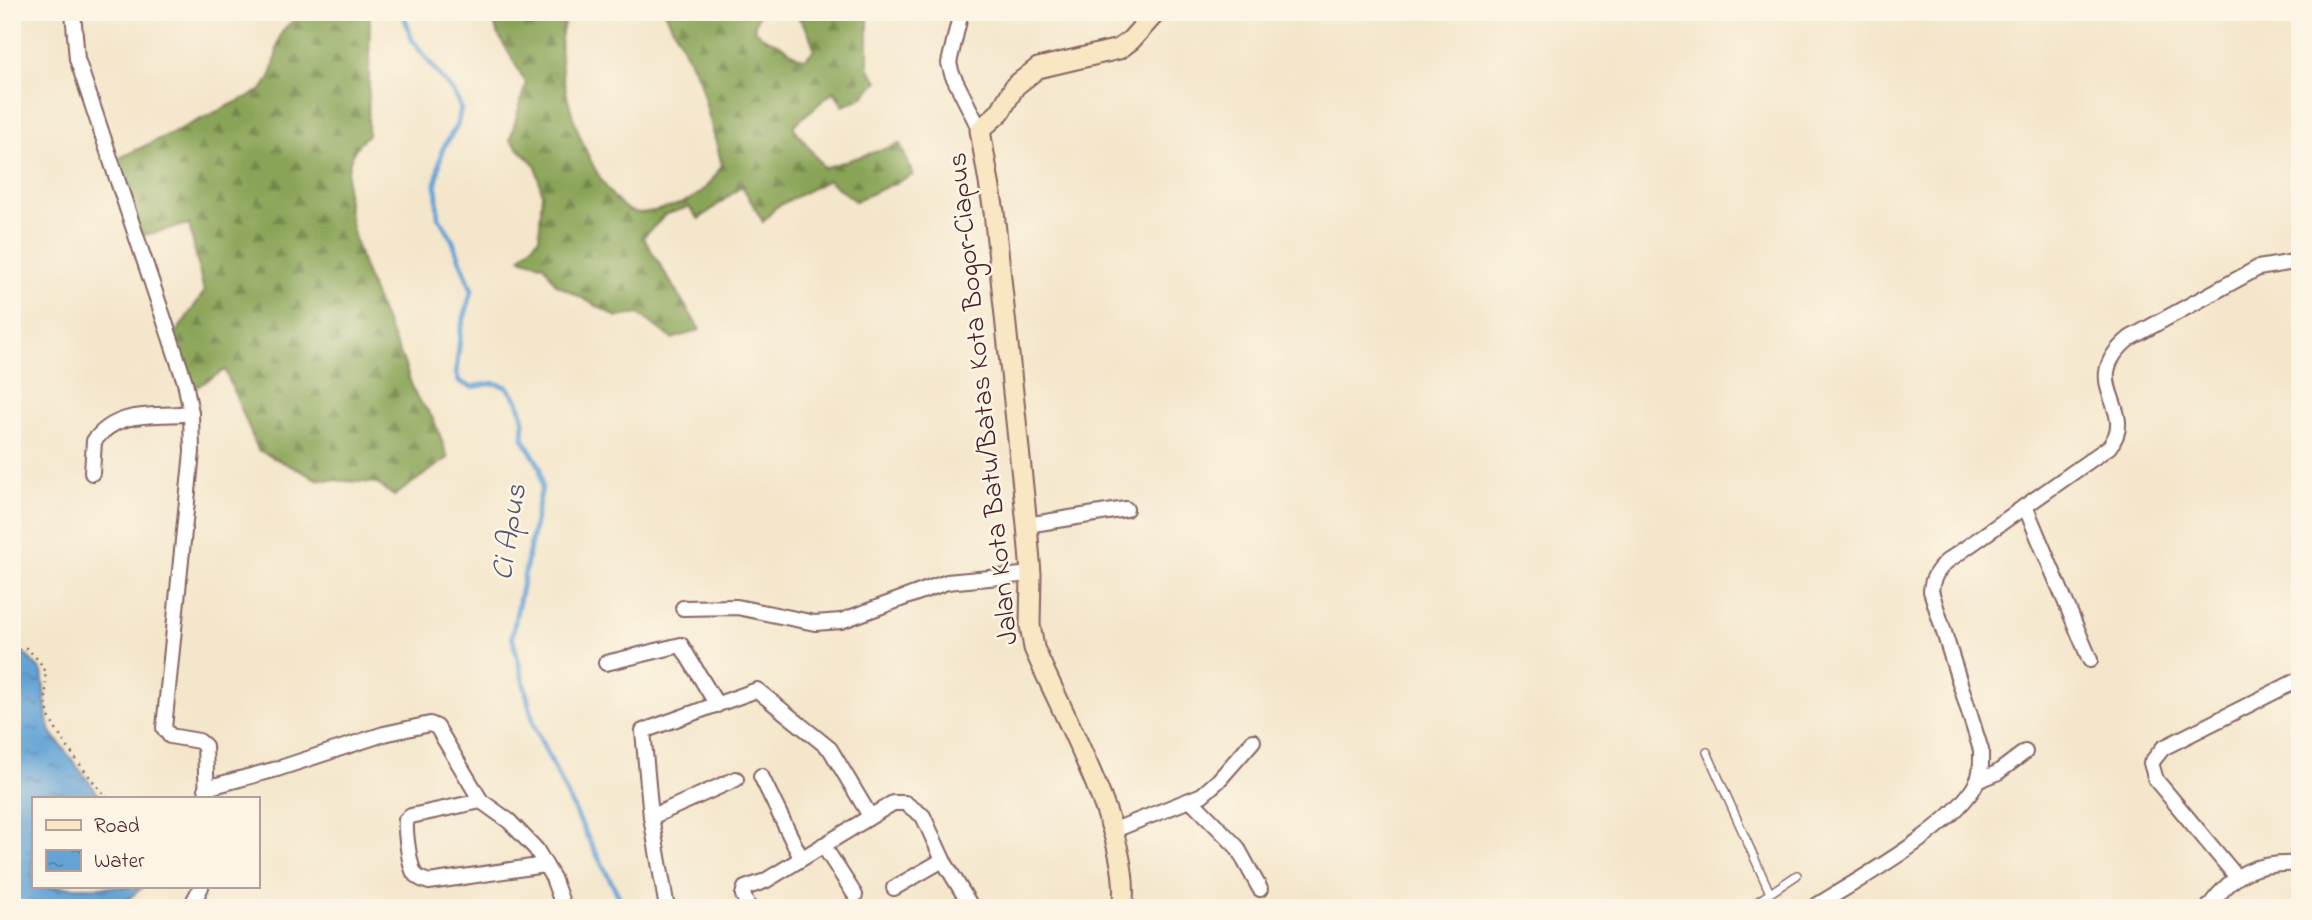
<svg xmlns="http://www.w3.org/2000/svg" width="2312" height="920" font-family="'Indie Flower',sans-serif">
<style>
.forest{fill:url(#forest-firs);stroke:#6a6241;stroke-width:2}
.water{fill:url(#water-ripples);stroke:#576180;stroke-width:2}
.lines{fill:none;stroke-linecap:round;stroke-linejoin:round}
.stream{stroke:#64a3d6;stroke-width:5}
.lane-casing{stroke:#866563;stroke-width:10}
.street-casing{stroke:#866563;stroke-width:18}
.secondary-casing{stroke:#866563;stroke-width:23}
.path{stroke:#866563;stroke-width:2.5;stroke-dasharray:2 5;stroke-linecap:butt}
.lane{stroke:#fff;stroke-width:7}
.street{stroke:#fff;stroke-width:14}
.secondary{stroke:#f9e7c3;stroke-width:19}
.labels{text-anchor:middle;stroke-width:5;stroke-linejoin:round;paint-order:stroke}
.street-label{font-size:28px;fill:#4a1f2b;stroke:#fcf5e5}
.water-label{font-size:30px;font-style:italic;fill:#54546f;stroke:#fcf5e5}
</style>
<defs>
<pattern id="forest-firs" width="22" height="20" patternUnits="userSpaceOnUse" patternTransform="scale(1.75)"><rect width="22" height="20" fill="#89a457"/><path d="M5 1l3.5 6h-7zM16 11l3.5 6h-7z" fill="#728548"/></pattern>
<pattern id="water-ripples" width="26" height="14" patternUnits="userSpaceOnUse" patternTransform="scale(1.75)"><rect width="26" height="14" fill="#64a3d6"/><path d="M2 4q2-2 4 0t4 0M15 11q2-2 4 0t4 0" fill="none" stroke="#5484ae"/></pattern>
</defs>
<rect width="100%" height="100%" fill="#fcf5e5"/>
<filter id="ink" filterUnits="userSpaceOnUse"><feTurbulence type="fractalNoise" baseFrequency=".0143" numOctaves="2"/><feDisplacementMap in="SourceGraphic" scale="14" xChannelSelector="R" yChannelSelector="G"/><feConvolveMatrix kernelMatrix="1 2 1 2 8 2 1 2 1" color-interpolation-filters="sRGB"/></filter>
<filter id="wash" filterUnits="userSpaceOnUse"><feTurbulence type="fractalNoise" baseFrequency=".00686" numOctaves="4" result="noise"/><feDisplacementMap in="SourceGraphic" scale="28" xChannelSelector="R" yChannelSelector="G"/><feGaussianBlur stdDeviation="1.57" result="paint"/><feColorMatrix in="noise" values="0 0 0 0 0 0 0 0 0 0 0 0 0 0 0 0 0 1.4 0 .05"/><feComposite in="paint" operator="in"/></filter>
<g filter="url(#wash)">
<rect width="100%" height="100%" fill="#f4e6cb"/>
<g class="forest">
<path d="M305,12H370L368,135C313,175 380,308 401,356C407,368 410,384 416,396C421,404 428,410 432,417C439,430 443,445 448,458L394,496L376,483L317,479L258,450L225,370L183,395L166,348L204,292L189,224L133,238L111,162L262,90C266,84 271,77 273,70C281,37 273,33 305,12Z"/>
<path d="M490,12H573C535,41 592,199 633,212C643,215 660,209 670,207C698,199 708,189 722,165L699,79L665,12H759L754,28C764,41 766,37 779,44C790,50 790,55 805,59L814,50C811,34 805,24 793,12H868V68L878,81L861,98L843,106L834,91L793,126L824,168L900,144L913,175L855,201L828,180L776,207L763,222L742,186L699,219L689,207L667,214L643,237L700,330L672,339L639,314L617,317L556,284L544,265L520,258L539,238L542,194L536,166L510,140L526,83L498,34Z"/>
</g>
<polygon class="water" points="25,654 42,672 47,719 51,732 102,799 33,799 33,887 143,887 117,908 12,908 12,657 18,657"/>
<g class="lines">
<polyline class="stream" points="403,12 412,40 455,95 461,108 457,125 442,150 436,183 438,216 451,237 472,290 461,329 456,372 459,382 472,387 494,383 507,387 518,401 524,421 523,438 540,467 542,487 512,636 535,728 587,836 625,908"/>
</g>
</g>
<g filter="url(#ink)">
<g class="lines">
<defs>
<g id="lane">
<polyline points="1707,752 1770,893"/>
<polyline points="1748,908 1797,875"/>
</g>
<g id="street">
<polyline points="73,12 77,59 185,382 191,413 192,452 164,728 170,736 199,741 205,746 207,799"/>
<polyline points="961,12 949,63 952,74 980,130"/>
<path d="M92,473L94,441C119,408 155,418 191,413"/>
<polyline points="2025,506 2090,660"/>
<polyline points="1027,525 1126,509"/>
<polyline points="683,608 737,607 815,623 841,621 947,582 1031,574"/>
<polyline points="606,663 681,645 717,705"/>
<polyline points="761,776 801,858"/>
<polyline points="1977,781 1997,773 2025,752"/>
<polyline points="206,788 277,769 384,734 430,724 437,727 481,801 509,821 536,849 553,878 564,908"/>
<polyline points="1191,800 1237,847 1260,889"/>
<path d="M481,801L411,816L406,820C405,832 409,862 414,873C418,879 424,880 429,882L545,865"/>
<polyline points="651,817 643,731 757,690 830,749 870,816"/>
<polyline points="1112,831 1202,795 1218,781 1253,741"/>
<polyline points="823,845 855,895"/>
<polyline points="2236,876 2156,780 2151,763 2163,748 2300,679"/>
<polyline points="894,888 943,860"/>
<polyline points="190,908 201,887"/>
<polyline points="667,908 651,817 736,779"/>
<polyline points="749,908 743,895 745,888 765,881 893,803 905,803 923,816 943,860 972,908"/>
<path d="M1813,908C1857,880 1954,828 1977,782C1982,772 1981,761 1981,750L1931,591C1932,578 1937,571 1946,562L2109,447C2141,409 2074,383 2130,338L2258,268L2300,261"/>
<path d="M2208,908C2234,872 2255,862 2300,864"/>
</g>
<path id="secondary" d="M1122,908C1135,841 1061,712 1034,648L1030,625L1031,574L1027,525L994,212L980,130L1000,112L1015,86L1038,68L1119,49L1131,40L1156,12"/>
</defs>
<use href="#lane" class="lane-casing"/>
<use href="#street" class="street-casing"/>
<use href="#secondary" class="secondary-casing"/>
<path class="path" d="M12,649L16,651L26,648C57,674 40,684 49,716C54,732 96,787 109,799"/>
<use href="#lane" class="lane"/>
<use href="#street" class="street"/>
<use href="#secondary" class="secondary"/>
</g>
</g>
<g class="labels">
<g class="street-label">
<text transform="translate(981 399) rotate(-96)" y="10">Jalan Kota Batu/Batas Kota Bogor–Ciapus</text>
</g>
<g class="water-label">
<text transform="translate(508 532) rotate(-81)" y="10">Ci Apus</text>
</g>
</g>
<rect width="2312" height="920" fill="none" stroke="#fcf5e5" stroke-width="42"/>
<rect x="32" y="797" width="228" height="91" fill="#fcf5e5" stroke="#b59f9b" stroke-width="2"/>
<rect x="46" y="820" width="35" height="10" fill="#f9e7c3" stroke="#b59f9b" stroke-width="2"/>
<text x="94" y="832" font-size="21" fill="#4a1f2b">Road</text>
<rect x="46" y="850" width="35" height="21" fill="url(#water-ripples)" stroke="#b59f9b" stroke-width="2"/>
<text x="94" y="867" font-size="21" fill="#4a1f2b">Water</text>
</svg>
